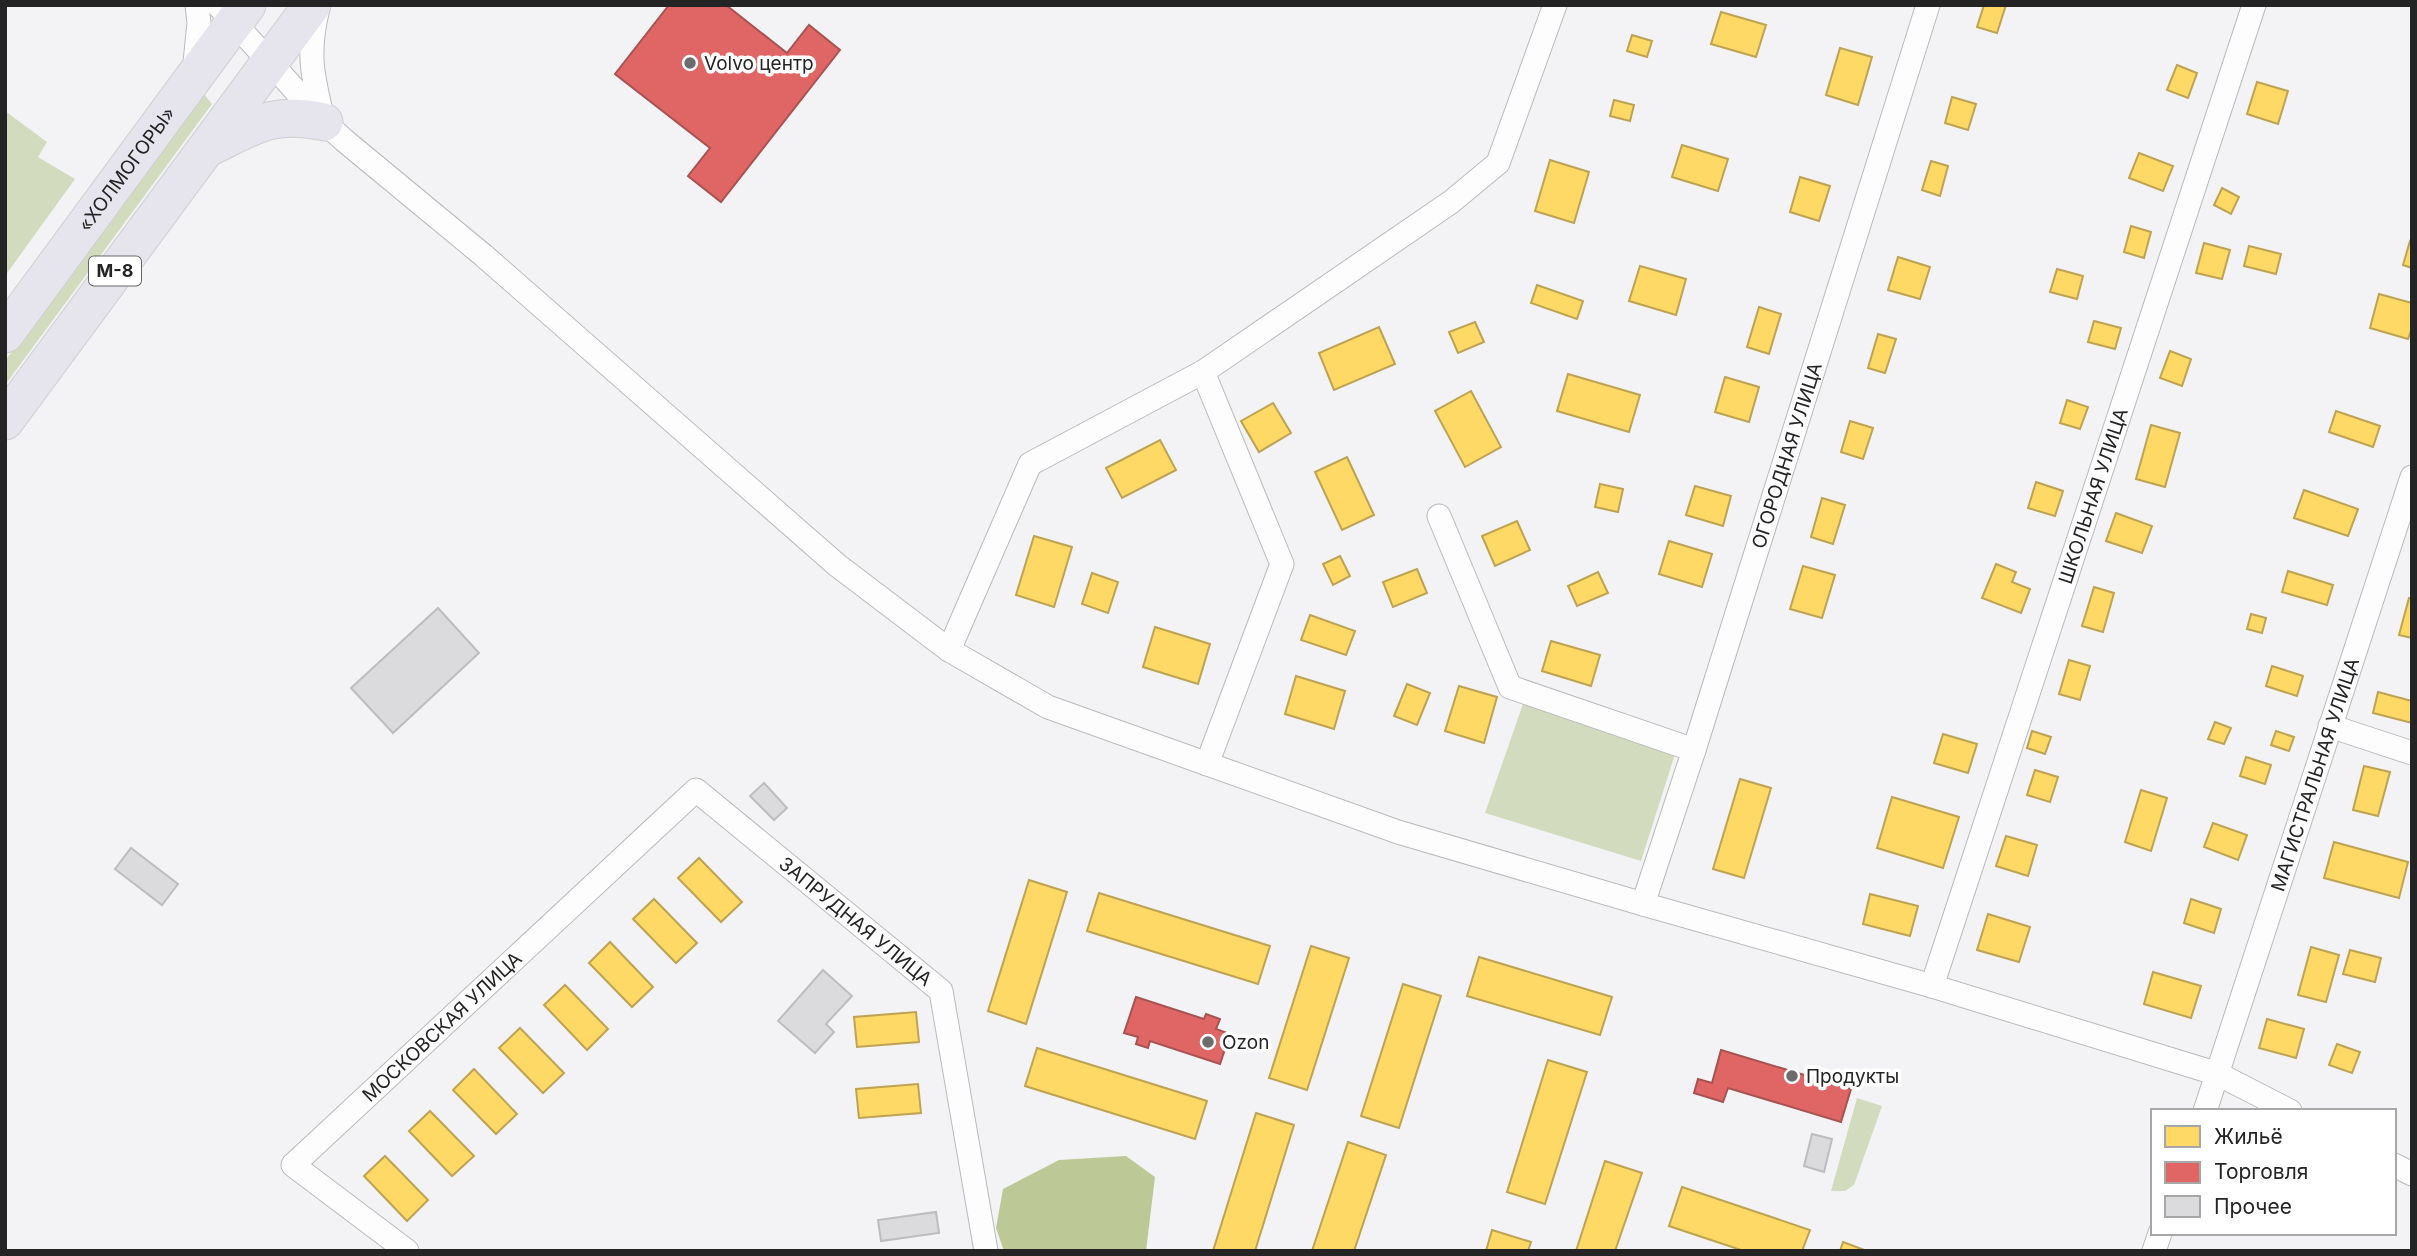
<svg xmlns="http://www.w3.org/2000/svg" width="2417" height="1256" font-family="Inter,sans-serif">
<style>
.green{fill:#d3dbbf}
.water{fill:#bcc996}
.homes{fill:#ffd966;stroke:#bda352;stroke-width:2}
.shops{fill:#e06666;stroke:#a85252;stroke-width:2}
.building{fill:#dbdadc;stroke:#bdbcbe;stroke-width:2}
.lines{fill:none;stroke-linecap:round;stroke-linejoin:round}
.minor-casing{stroke:#bababb;stroke-width:25}
.trunk-casing{stroke:#cfcecf;stroke-width:39}
.minor{stroke:#fdfdfd;stroke-width:23}
.trunk{stroke:#e6e4ec;stroke-width:37}
.poi-dot{fill:#6c6c6d;stroke:#fff;stroke-width:2.5}
.labels{text-anchor:middle;stroke-width:7;stroke-linejoin:round;paint-order:stroke}
.shield{fill:#fff;stroke:#666;stroke-width:2}
.shield-label{font-size:18px;font-weight:bold;fill:#242425}
.poi-label{font-size:19px;fill:#242425;stroke:#fff;text-anchor:start}
.street-label{font-size:19px;fill:#242425;stroke:#fff}
</style>
<rect width="100%" height="100%" fill="#f3f2f4"/>
<g class="green">
<polygon points="203,93 212,104 5,385 5,361"/>
<polygon points="5,111 47,142 38,157 75,179 5,276"/>
<polygon points="1524,701 1676,751 1641,861 1485,813"/>
<polygon points="1857,1098 1882,1106 1854,1185 1845,1191 1831,1191"/>
</g>
<polygon class="water" points="1126,1156 1155,1177 1146,1251 1004,1251 996,1228 1003,1189 1059,1160"/>
<g class="homes">
<polygon points="1984,5 2006,5 1997,33 1977,27"/>
<polygon points="1721,12 1766,25 1756,57 1711,44"/>
<polygon points="1632,35 1652,41 1647,57 1627,51"/>
<polygon points="1840,48 1872,57 1858,105 1826,95"/>
<polygon points="2177,65 2197,73 2188,98 2167,90"/>
<polygon points="2257,82 2288,91 2278,124 2247,114"/>
<polygon points="1952,97 1976,104 1968,130 1945,123"/>
<polygon points="1614,100 1634,105 1630,121 1610,116"/>
<polygon points="1682,145 1728,159 1718,191 1672,177"/>
<polygon points="2139,153 2173,166 2163,191 2129,178"/>
<polygon points="1550,160 1589,172 1574,223 1535,211"/>
<polygon points="1931,161 1948,166 1940,196 1922,190"/>
<polygon points="1800,177 1830,186 1819,221 1790,212"/>
<polygon points="2222,188 2239,197 2231,214 2214,205"/>
<polygon points="2131,226 2151,232 2144,258 2124,252"/>
<polygon points="2410,241 2412,242 2412,268 2403,265"/>
<polygon points="2204,243 2230,250 2222,279 2196,273"/>
<polygon points="2249,246 2281,254 2276,274 2244,266"/>
<polygon points="1898,257 1930,267 1920,299 1888,290"/>
<polygon points="1640,266 1686,279 1676,315 1629,301"/>
<polygon points="2057,269 2083,276 2077,299 2050,292"/>
<polygon points="1537,285 1583,301 1577,319 1531,303"/>
<polygon points="2379,294 2412,303 2412,328 2408,339 2370,328"/>
<polygon points="1759,307 1781,314 1769,354 1747,347"/>
<polygon points="2094,321 2121,328 2115,349 2088,342"/>
<polygon points="1475,322 1484,342 1458,353 1449,332"/>
<polygon points="1379,327 1395,364 1334,390 1319,353"/>
<polygon points="1878,334 1896,339 1885,373 1868,368"/>
<polygon points="2170,351 2191,359 2182,386 2160,378"/>
<polygon points="1568,374 1640,395 1629,432 1557,411"/>
<polygon points="1725,377 1759,387 1749,422 1715,412"/>
<polygon points="1471,391 1501,447 1465,467 1435,411"/>
<polygon points="2067,400 2088,407 2080,429 2060,423"/>
<polygon points="1273,403 1291,433 1259,452 1241,421"/>
<polygon points="2336,411 2380,426 2373,447 2329,432"/>
<polygon points="1850,421 1873,428 1863,459 1841,452"/>
<polygon points="2151,425 2180,433 2165,487 2136,479"/>
<polygon points="1160,440 1176,470 1122,498 1106,468"/>
<polygon points="1347,457 1374,515 1342,530 1315,472"/>
<polygon points="2036,482 2063,491 2055,516 2028,508"/>
<polygon points="1600,484 1623,489 1618,512 1595,507"/>
<polygon points="1695,486 1731,496 1723,526 1686,515"/>
<polygon points="2304,490 2358,509 2348,536 2294,518"/>
<polygon points="1822,498 1845,505 1833,544 1811,537"/>
<polygon points="2116,513 2152,526 2142,553 2106,541"/>
<polygon points="1517,521 1530,550 1495,566 1482,536"/>
<polygon points="1034,536 1072,547 1054,607 1016,595"/>
<polygon points="1669,541 1712,554 1702,587 1659,574"/>
<polygon points="1340,556 1350,576 1333,585 1323,564"/>
<polygon points="1996,564 2016,572 2012,582 2030,589 2021,613 1982,598"/>
<polygon points="1803,566 1835,575 1822,618 1790,609"/>
<polygon points="1417,569 1427,593 1393,607 1383,582"/>
<polygon points="2288,571 2333,585 2327,605 2282,592"/>
<polygon points="1598,572 1608,593 1577,606 1568,586"/>
<polygon points="1092,573 1118,582 1108,613 1082,604"/>
<polygon points="2094,587 2114,593 2103,632 2082,626"/>
<polygon points="2409,598 2412,598 2412,638 2399,635"/>
<polygon points="2251,614 2266,618 2262,633 2247,629"/>
<polygon points="1310,615 1355,631 1346,655 1301,640"/>
<polygon points="1155,627 1210,644 1198,684 1143,667"/>
<polygon points="1551,641 1600,655 1591,686 1542,671"/>
<polygon points="2069,660 2090,666 2080,700 2059,694"/>
<polygon points="2272,666 2303,676 2297,696 2266,686"/>
<polygon points="1296,676 1345,691 1334,729 1285,714"/>
<polygon points="1407,684 1430,693 1417,725 1394,716"/>
<polygon points="1459,686 1497,697 1484,743 1445,731"/>
<polygon points="2378,692 2412,701 2412,723 2373,713"/>
<polygon points="2215,722 2231,728 2224,744 2208,739"/>
<polygon points="2032,731 2051,737 2045,754 2027,748"/>
<polygon points="2276,731 2294,737 2289,751 2271,745"/>
<polygon points="1943,734 1977,744 1968,773 1934,763"/>
<polygon points="2246,757 2271,765 2265,784 2240,776"/>
<polygon points="2364,766 2390,772 2378,816 2353,810"/>
<polygon points="2035,770 2058,777 2050,802 2027,795"/>
<polygon points="1740,779 1771,788 1744,878 1713,869"/>
<polygon points="2141,790 2167,798 2151,851 2125,842"/>
<polygon points="1892,797 1959,817 1943,868 1877,848"/>
<polygon points="2213,823 2247,835 2238,860 2204,847"/>
<polygon points="2006,836 2037,845 2028,876 1996,866"/>
<polygon points="2334,842 2408,862 2399,898 2324,878"/>
<polygon points="699,858 742,902 721,922 678,878"/>
<polygon points="1029,880 1067,892 1026,1024 988,1011"/>
<polygon points="1099,893 1270,946 1258,984 1087,931"/>
<polygon points="1870,894 1918,906 1910,936 1863,924"/>
<polygon points="654,899 697,943 676,963 633,919"/>
<polygon points="2191,899 2221,909 2214,933 2184,923"/>
<polygon points="1988,914 2030,927 2019,962 1977,950"/>
<polygon points="610,942 653,987 632,1007 589,963"/>
<polygon points="1311,946 1349,958 1307,1090 1269,1078"/>
<polygon points="2311,947 2339,955 2326,1002 2298,995"/>
<polygon points="2350,950 2381,958 2375,982 2343,974"/>
<polygon points="1479,957 1612,997 1600,1035 1467,996"/>
<polygon points="2153,972 2201,986 2191,1018 2144,1004"/>
<polygon points="1403,984 1441,996 1399,1128 1361,1116"/>
<polygon points="565,985 608,1029 587,1050 544,1005"/>
<polygon points="916,1012 919,1042 857,1047 854,1017"/>
<polygon points="2267,1019 2304,1029 2296,1058 2259,1048"/>
<polygon points="520,1028 564,1073 543,1093 499,1048"/>
<polygon points="2337,1044 2360,1052 2352,1073 2329,1065"/>
<polygon points="1037,1048 1207,1101 1195,1139 1025,1086"/>
<polygon points="1548,1060 1587,1072 1545,1204 1507,1192"/>
<polygon points="474,1069 517,1114 496,1134 453,1090"/>
<polygon points="918,1084 921,1113 859,1118 856,1089"/>
<polygon points="430,1111 474,1156 452,1176 409,1131"/>
<polygon points="1256,1113 1294,1125 1255,1251 1213,1251"/>
<polygon points="1348,1142 1386,1155 1354,1251 1312,1251"/>
<polygon points="385,1156 428,1200 407,1221 364,1176"/>
<polygon points="1605,1161 1642,1173 1615,1251 1576,1251"/>
<polygon points="1682,1187 1810,1230 1802,1251 1744,1251 1669,1226"/>
<polygon points="1492,1230 1531,1242 1528,1251 1486,1251"/>
<polygon points="1843,1242 1867,1251 1840,1251"/>
</g>
<g class="shops">
<polygon points="669,5 726,5 787,53 809,25 840,50 721,202 688,176 710,148 615,74"/>
<polygon points="1136,997 1204,1019 1206,1014 1220,1019 1216,1029 1230,1034 1220,1064 1150,1041 1148,1048 1136,1044 1138,1037 1124,1033"/>
<polygon points="1721,1050 1851,1089 1841,1122 1728,1088 1723,1102 1694,1093 1698,1079 1712,1083"/>
</g>
<g class="building">
<polygon points="438,608 479,653 393,733 351,688"/>
<polygon points="764,783 787,808 774,820 750,796"/>
<polygon points="131,848 178,884 162,905 115,869"/>
<polygon points="823,970 852,996 826,1024 834,1032 815,1053 778,1021"/>
<polygon points="1812,1134 1832,1139 1824,1172 1804,1166"/>
<polygon points="936,1212 939,1233 881,1241 878,1220"/>
</g>
<g class="lines">
<defs>
<g id="minor">
<polyline points="218,5 324,122 345,141 483,255 837,565 949,650 1048,707 1398,832 1643,904 1932,986 2218,1074 2290,1111"/>
<path d="M318,8C307,53 312,75 323,119"/>
<polyline points="194,72 199,23 197,5"/>
<polyline points="1203,372 1282,564 1207,764"/>
<polyline points="1439,516 1510,687 1694,750"/>
<polyline points="949,650 1030,464 1203,372 1451,202 1498,163 1555,5"/>
<polyline points="2330,726 2412,753"/>
<path id="s1" d="M1643,904L1694,750L1928,5"/>
<path id="s2" d="M1932,986L2254,5"/>
<path id="s3" d="M2205,1111L2412,477"/>
<polyline points="2394,1165 2412,1174"/>
<path id="s4" d="M407,1251L293,1165L696,790L941,991L986,1251"/>
<polyline points="2154,1251 2160,1233"/>
</g>
<g id="trunk">
<path d="M210,147C255,125 272,111 324,122"/>
<path id="s5" d="M5,334L247,5"/>
<polyline points="5,421 312,5"/>
</g>
</defs>
<use href="#minor" class="minor-casing"/>
<use href="#trunk" class="trunk-casing"/>
<use href="#minor" class="minor"/>
<use href="#trunk" class="trunk"/>
</g>
<g class="poi-dot">
<circle cx="690" cy="63" r="7"/>
<circle cx="1208" cy="1042" r="7"/>
<circle cx="1792" cy="1076" r="7"/>
</g>
<g class="labels">
<rect class="shield" x="89" y="256.5" width="52" height="29" rx="5"/>
<g class="shield-label">
<text x="115" y="277">М-8</text>
</g>
<g class="poi-label">
<text x="704" y="70">Volvo центр</text>
<text x="1222" y="1049">Ozon</text>
<text x="1806" y="1083">Продукты</text>
</g>
<g class="street-label">
<text dy="7" stroke="none"><textPath href="#s5" startOffset="205">«ХОЛМОГОРЫ»</textPath></text>
<text dy="7" stroke="none"><textPath href="#s1" startOffset="471">ОГОРОДНАЯ УЛИЦА</textPath></text>
<text dy="7" stroke="none"><textPath href="#s2" startOffset="516">ШКОЛЬНАЯ УЛИЦА</textPath></text>
<text dy="7" stroke="none"><textPath href="#s3" startOffset="354">МАГИСТРАЛЬНАЯ УЛИЦА</textPath></text>
<text dy="7" stroke="none"><textPath href="#s4" startOffset="900">ЗАПРУДНАЯ УЛИЦА</textPath></text>
<text dy="7" stroke="none"><textPath href="#s4" startOffset="346">МОСКОВСКАЯ УЛИЦА</textPath></text>
</g>
</g>
<rect width="2417" height="1256" fill="none" stroke="#242425" stroke-width="14"/>
<rect x="2151" y="1109" width="245" height="126" fill="#ffffff" stroke="#a7a7a8" stroke-width="2"/>
<rect x="2165" y="1126" width="35" height="21" fill="#ffd966" stroke="#a7a7a8" stroke-width="2"/>
<text x="2214" y="1144" font-size="21" fill="#242425">Жильё</text>
<rect x="2165" y="1162" width="35" height="21" fill="#e06666" stroke="#a7a7a8" stroke-width="2"/>
<text x="2214" y="1179" font-size="21" fill="#242425">Торговля</text>
<rect x="2165" y="1196" width="35" height="21" fill="#dbdadc" stroke="#a7a7a8" stroke-width="2"/>
<text x="2214" y="1214" font-size="21" fill="#242425">Прочее</text>
</svg>
